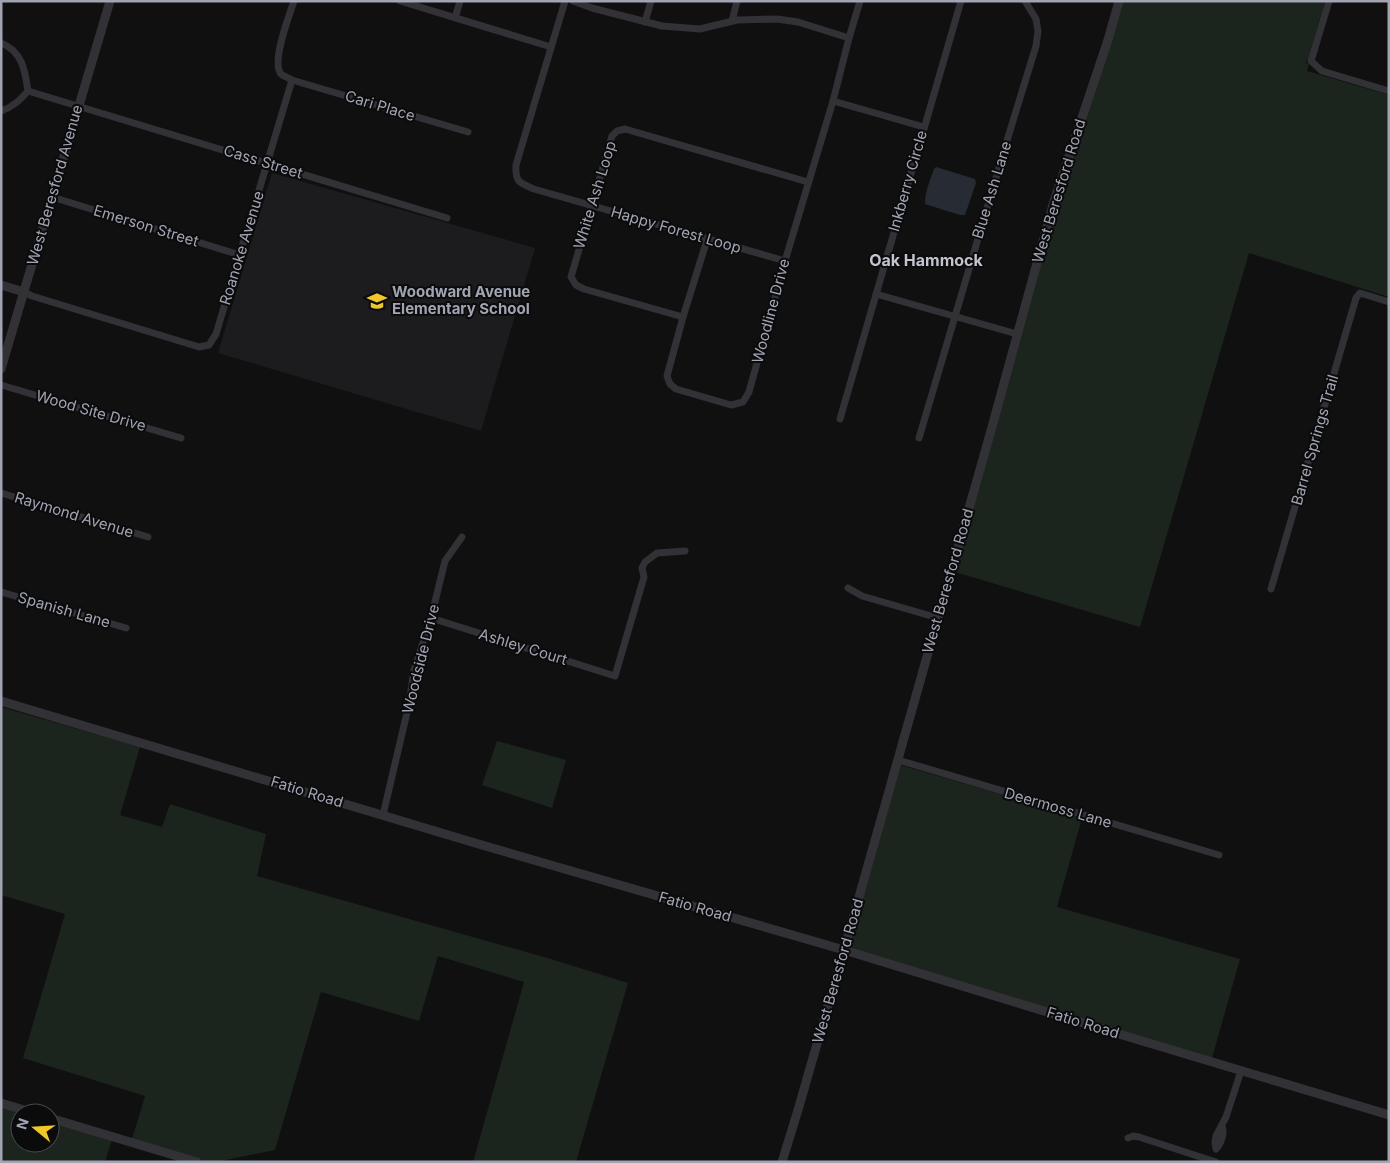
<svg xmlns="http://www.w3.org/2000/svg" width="1390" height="1163" font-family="Inter,sans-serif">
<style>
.built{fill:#1c1c1e}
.green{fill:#1c241e}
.water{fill:#272c34}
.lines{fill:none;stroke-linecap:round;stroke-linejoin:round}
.minor{stroke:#313136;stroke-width:7}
.tertiary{stroke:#313136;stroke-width:9}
.labels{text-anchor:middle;stroke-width:4;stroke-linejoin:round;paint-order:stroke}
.street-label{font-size:15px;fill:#a1a4b2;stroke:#0b0b0c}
.poi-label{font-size:15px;font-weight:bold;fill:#a1a4b2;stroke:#0b0b0c;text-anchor:start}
.neighbourhood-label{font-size:16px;font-weight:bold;fill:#c2c4ce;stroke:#0b0b0c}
</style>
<rect width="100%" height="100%" fill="#101011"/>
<polygon class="built" points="272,173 535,248 481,431 218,353"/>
<g class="green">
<polygon points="1123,1 1325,1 1308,59 1306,61 1306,63 1309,64 1307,71 1389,95 1389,297 1249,253 1140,627 955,572 1058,202"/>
<polygon points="1,707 140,747 120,815 162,827 170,804 266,834 257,876 551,959 628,983 576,1162 473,1162 524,982 438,956 419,1021 321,992 275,1150 216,1162 208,1162 132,1139 145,1096 23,1058 65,914 1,895"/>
<polygon points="497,741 566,760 552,808 482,785"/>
<polygon points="900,765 1082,818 1057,907 1240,959 1212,1058 849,948"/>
<polygon points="1,1106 20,1113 20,1143 50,1143 50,1121 112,1140 105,1162 1,1162"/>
</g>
<path class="water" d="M936,167L975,179L976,183L965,215H960L925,204C925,192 930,180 934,169Z"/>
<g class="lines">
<g class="minor">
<polyline points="400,1 551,47"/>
<path d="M565,1L516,165C515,182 519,183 534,189L785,261"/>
<polyline points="573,1 592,8 662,26 700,29 737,20 777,19 798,22 849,38"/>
<polyline points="1329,1 1311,61 1322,71 1389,91"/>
<polyline points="455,18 460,1"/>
<polyline points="732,21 737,1"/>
<polyline points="645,22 651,1"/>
<path d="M1,43C23,52 25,71 28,91"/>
<polyline points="292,80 468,132"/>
<polyline points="28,91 447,218"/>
<polyline points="833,101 924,127"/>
<path d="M1,111C13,107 20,100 28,91"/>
<polyline points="52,197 240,255"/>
<polyline points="707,240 683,317 667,376 670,384 676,389 731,405 743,402 749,392 785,261 833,101 849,38 860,1"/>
<path d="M24,292L32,296L199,347L209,345L216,334L292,80C289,78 283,76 281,74C271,62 289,16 294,1"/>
<polyline points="876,294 1017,334"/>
<polyline points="683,317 584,289 576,285 571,277 612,136 617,131 625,129 808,182"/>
<polyline points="1,385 181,438"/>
<polyline points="840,419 961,1"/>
<polyline points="919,438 1009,134 1036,46 1038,31 1036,19 1025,1"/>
<polyline points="1,493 148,537"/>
<polyline points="848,588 862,596 938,618"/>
<polyline points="1271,589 1356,298 1360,293 1389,302"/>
<polyline points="1,592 126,628"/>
<polyline points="431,618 615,676 644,577 642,568 645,562 657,553 685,551"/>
<polyline points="898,760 1219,855"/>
<polyline points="383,815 409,704 414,670 431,618 445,561 462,537"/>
<path d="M1222,1126C1225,1132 1221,1144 1216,1149L1215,1142L1216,1136L1226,1117L1241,1071"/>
<polyline points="1128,1138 1133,1136 1139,1137 1216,1162"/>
</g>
<g class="tertiary">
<polyline points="1,285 24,292"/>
<polyline points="1,369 110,1"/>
<polyline points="1,701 475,843 844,950 1129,1037 1389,1115"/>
<polyline points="1,1103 34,1113"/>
<polyline points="50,1118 197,1162"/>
<polyline points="782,1162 798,1110 844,950 992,427 1054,201 1108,40 1119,1"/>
</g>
</g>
<defs>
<symbol id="school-bare" viewBox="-9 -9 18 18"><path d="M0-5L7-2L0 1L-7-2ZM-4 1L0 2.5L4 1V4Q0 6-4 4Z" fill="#efc72a" stroke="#0b0b0c" stroke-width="2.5" paint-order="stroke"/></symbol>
</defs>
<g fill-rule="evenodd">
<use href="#school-bare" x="363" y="287" width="28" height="28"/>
</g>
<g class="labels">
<g class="street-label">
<text transform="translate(380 106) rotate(17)" y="5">Cari Place</text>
<text transform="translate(263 162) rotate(17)" y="5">Cass Street</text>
<text transform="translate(908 181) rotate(-74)" y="5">Inkberry Circle</text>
<text transform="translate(55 185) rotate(-74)" y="5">West Beresford Avenue</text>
<text transform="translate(992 190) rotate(-73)" y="5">Blue Ash Lane</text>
<text transform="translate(1059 191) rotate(-73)" y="5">West Beresford Road</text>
<text transform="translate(595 195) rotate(-73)" y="5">White Ash Loop</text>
<text transform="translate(146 226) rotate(17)" y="5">Emerson Street</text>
<text transform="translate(676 230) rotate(16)" y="5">Happy Forest Loop</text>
<text transform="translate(242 248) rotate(-73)" y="5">Roanoke Avenue</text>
<text transform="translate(771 311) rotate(-75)" y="5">Woodline Drive</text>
<text transform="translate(91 411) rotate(16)" y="5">Wood Site Drive</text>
<text transform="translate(1315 440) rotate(-74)" y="5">Barrel Springs Trail</text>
<text transform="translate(74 515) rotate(17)" y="5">Raymond Avenue</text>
<text transform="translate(948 581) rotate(-74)" y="5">West Beresford Road</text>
<text transform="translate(64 610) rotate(16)" y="5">Spanish Lane</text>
<text transform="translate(523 647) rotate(17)" y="5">Ashley Court</text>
<text transform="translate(421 659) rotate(-76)" y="5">Woodside Drive</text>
<text transform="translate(307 792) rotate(17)" y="5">Fatio Road</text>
<text transform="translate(1058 808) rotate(16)" y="5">Deermoss Lane</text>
<text transform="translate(695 907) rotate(16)" y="5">Fatio Road</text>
<text transform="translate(838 971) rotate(-74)" y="5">West Beresford Road</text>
<text transform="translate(1083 1023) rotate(17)" y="5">Fatio Road</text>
</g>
<g class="poi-label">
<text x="392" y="297">Woodward Avenue<tspan x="392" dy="17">Elementary School</tspan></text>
</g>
<g class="neighbourhood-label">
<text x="926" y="266">Oak Hammock</text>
</g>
</g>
<rect width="1390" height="1163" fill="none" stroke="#a1a4b2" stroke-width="5"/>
<g transform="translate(35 1128) rotate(288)"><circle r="24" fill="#0b0b0c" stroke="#47484e"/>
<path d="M0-4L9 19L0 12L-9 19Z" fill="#efc72a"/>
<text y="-8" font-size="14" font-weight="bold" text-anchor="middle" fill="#a1a4b2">N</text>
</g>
</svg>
